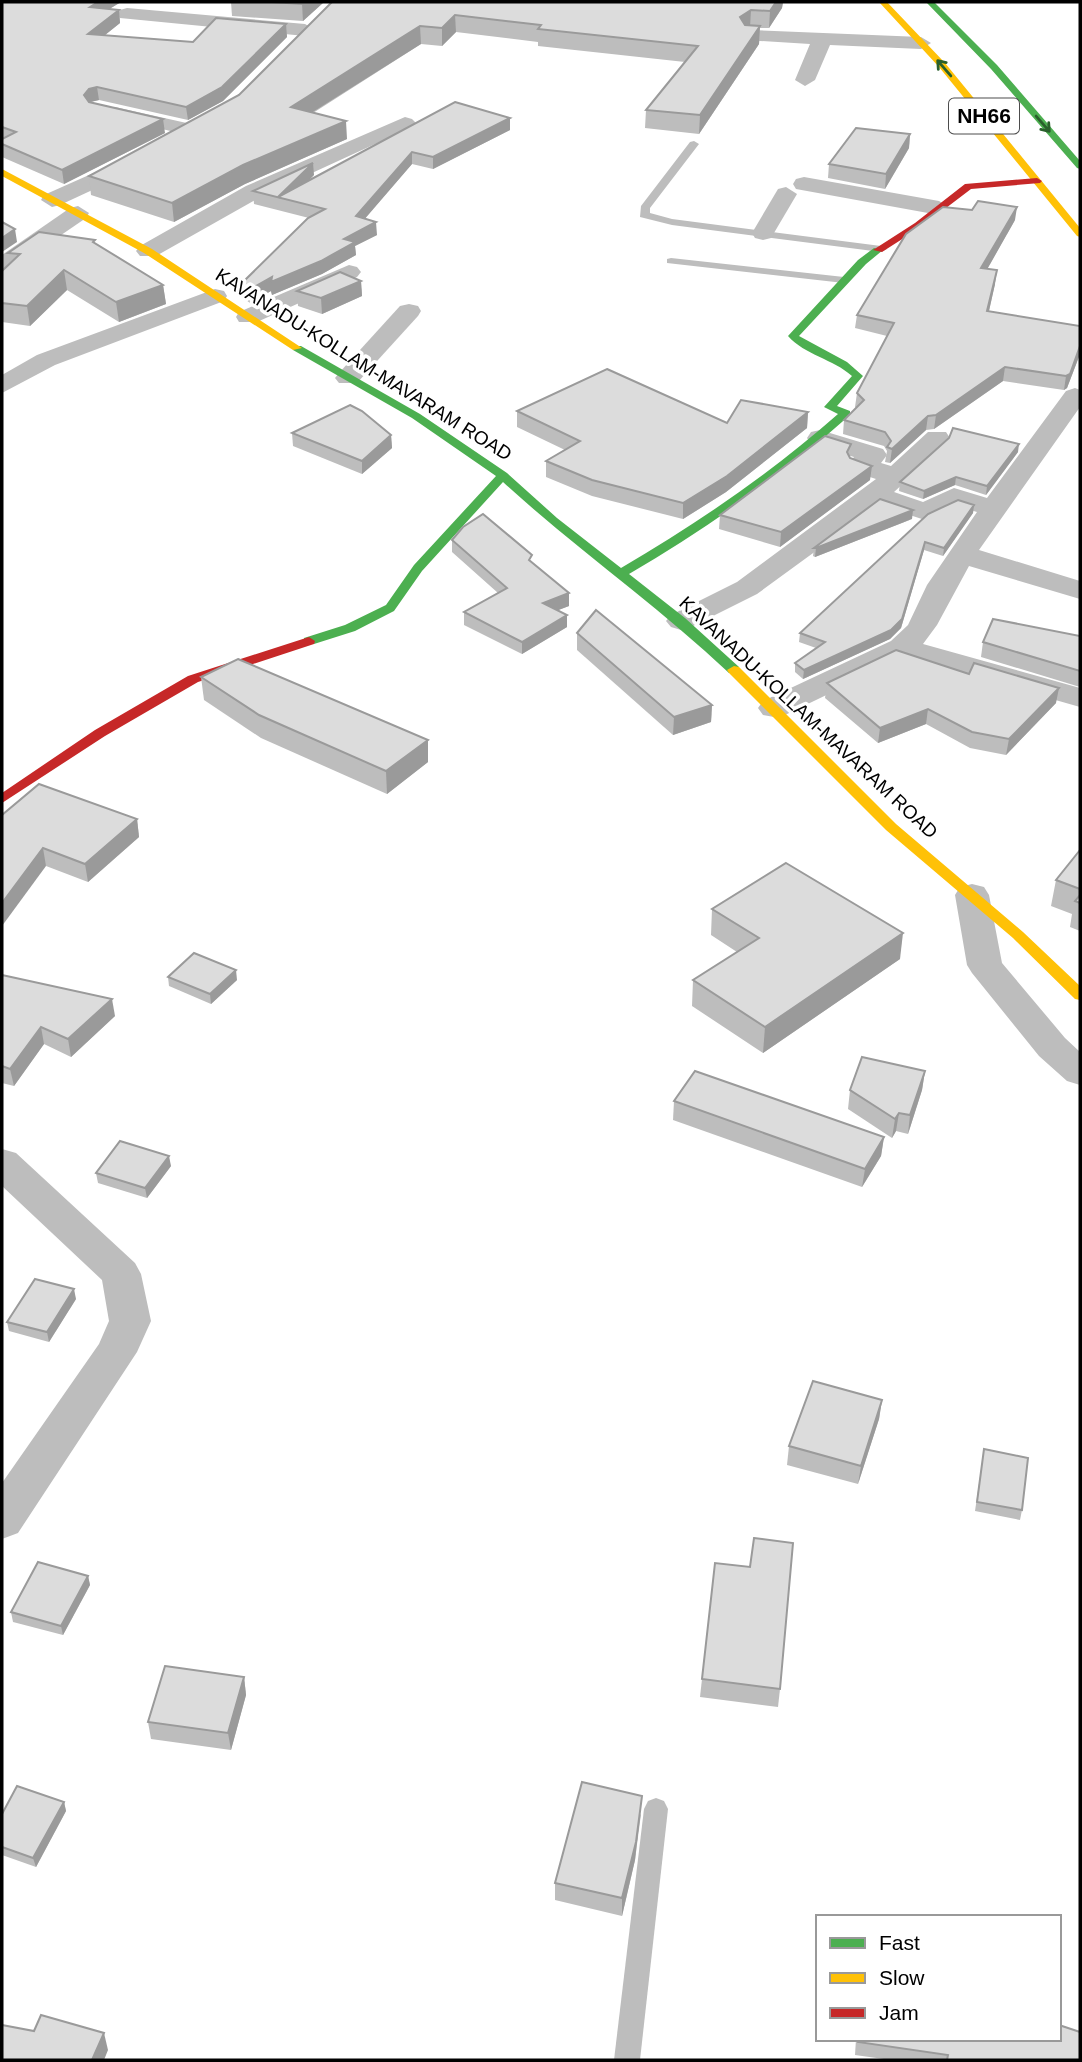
<svg xmlns="http://www.w3.org/2000/svg" width="1082" height="2062" font-family="Arial,sans-serif">
<style>
.lines{fill:none;stroke-linecap:round;stroke-linejoin:round}
.lane{fill:#bdbdbd;fill-rule:evenodd}
.street{fill:#bdbdbd;fill-rule:evenodd}
.fast{fill:#4caf50;fill-rule:evenodd}
.slow{fill:#ffc107;fill-rule:evenodd}
.jam{fill:#c62828;fill-rule:evenodd}
.wall{fill:#bdbdbd}
.shaded-wall{fill:#9a9a9a}
.building{fill:#dcdcdc;stroke:#9a9a9a;stroke-width:2}
.oneway{stroke:#2a602c}
.labels{text-anchor:middle;stroke-width:7;stroke-linejoin:round;paint-order:stroke}
.far-street-label{font-size:19px;fill:#000;stroke:#fff}
.shield{fill:#fff;stroke:#4c4c4c;stroke-width:2}
.shield-label{font-size:21px;font-weight:bold;fill:#000}
</style>
<rect width="100%" height="100%" fill="#fff"/>
<g class="lines">
<g class="lane">
<polygon points="694,141 699,144 650,208 650,213 672,219 881,246 887,249 881,252 672,225 640,217 641,206 690,142"/>
<polygon points="671,258 844,277 850,280 844,283 667,263 667,259"/>
<polygon points="656,1798 664,1801 668,1809 640,2060 614,2060 644,1809 648,1801"/>
</g>
<g class="street">
<polygon points="127,8 305,24 315,30 305,36 120,18 117,14 120,10"/>
<polygon points="751,30 921,37 931,43 921,49 830,45 815,80 805,86 795,80 810,44 744,40 741,36 744,32"/>
<polygon points="115,107 200,126 204,130 193,136 108,117 105,113 108,109"/>
<polygon points="405,117 412,119 416,123 412,127 262,196 156,256 140,256 136,251 140,246 246,186"/>
<polygon points="134,155 142,157 145,162 142,167 60,205 52,207 41,200 44,195"/>
<polygon points="804,177 939,201 950,208 939,215 796,189 793,184 796,179"/>
<polygon points="786,187 797,194 771,238 763,240 755,238 752,233 778,189"/>
<polygon points="78,206 89,213 86,218 10,270 2,272 2,255 70,208"/>
<polygon points="349,265 357,267 361,272 357,277 257,322 239,322 236,317 239,312"/>
<polygon points="215,289 224,291 227,296 224,301 55,365 2,393 2,375 37,355"/>
<polygon points="409,304 418,306 421,311 418,316 357,383 339,383 335,378 339,373 400,306"/>
<polygon points="1075,388 1080,390 1080,407 979,550 1080,581 1080,599 969,566 937,625 923,644 1080,688 1080,707 905,657 785,715 774,717 763,715 758,708 763,701 891,641 908,625 927,585 977,512 957,506 925,520 879,505 757,594 691,627 681,630 671,627 666,621 671,615 737,582 876,479 851,471 848,465 854,457 811,444 807,438 811,432 820,430 883,449 887,455 881,463 891,466 928,432 946,432 950,438 946,444 894,492 923,502 954,488 987,498 1066,391"/>
<polygon points="972,884 984,887 989,895 1002,963 1065,1038 1080,1052 1080,1085 1067,1081 1039,1056 972,973 967,965 955,895 960,887"/>
<polygon points="2,1149 16,1153 135,1263 141,1274 151,1321 137,1352 18,1533 2,1539 2,1483 99,1344 109,1321 102,1280 2,1186"/>
</g>
<g class="fast">
<polygon points="926,2 934,2 997,65 1080,161 1080,169 1077,168 991,69"/>
<path d="M874,248L883,250L866,264L799,336L847,362L863,376L837,406L850,411V415C781,476 708,528 629,574L685,618L739,667V673H729C657,605 576,549 503,482L422,571L394,611L355,631L314,644H304V638L345,625L386,605L414,565L496,476L412,418L293,350V346H301L420,414L507,473L557,518L621,568C698,523 771,473 838,414L824,407L852,376C833,359 805,355 788,336L858,260Z"/>
</g>
<g class="slow">
<polygon points="879,2 887,2 945,63 1080,228 1080,237 1077,236 939,67"/>
<polygon points="2,169 152,249 302,348 293,350 144,253 2,176"/>
<polygon points="734,666 739,667 896,824 1023,932 1080,986 1080,1000 1075,999 1013,938 886,830 729,673 727,670"/>
</g>
<g class="jam">
<polygon points="1037,178 1042,181 1040,183 971,189 921,227 882,252 873,250 915,223 965,184"/>
<polygon points="309,637 315,641 314,644 198,682 105,736 2,803 2,793 95,730 188,676"/>
</g>
</g>
<g class="wall">
<polygon points="2,2 121,2 109,9 119,10 120,23 105,35 193,42 286,24 287,37 223,101 188,120 99,100 91,102 165,133 64,184 2,157"/>
<polygon points="231,2 324,2 303,21 232,16"/>
<polygon points="332,2 783,2 782,8 769,28 760,28 759,44 699,134 645,128 646,110 685,62 538,46 538,42 456,32 442,46 421,44 313,113 347,139 245,184 174,222 91,195 89,176 239,95"/>
<polygon points="455,102 510,130 433,169 412,164 365,218 377,235 355,246 356,255 322,274 272,295 271,291 250,303 242,297 241,284 309,218 254,204 253,191 314,175 307,182"/>
<polygon points="910,134 909,148 885,189 828,178 829,164"/>
<polygon points="1015,220 987,269 995,284 989,311 1080,326 1080,354 1067,388 1064,390 1003,381 934,429 926,430 890,463 885,462 887,451 884,446 843,434 844,420 856,408 855,407 857,393 887,336 855,328 857,315"/>
<polygon points="96,244 163,285 166,304 119,322 67,290 30,326 2,322 2,271 10,264 8,253"/>
<polygon points="361,281 362,296 322,314 298,306 297,291"/>
<polygon points="517,411 727,423 808,412 807,428 726,492 683,519 592,496 546,477 546,461 565,450 517,427"/>
<polygon points="292,433 391,435 392,448 362,474 293,446"/>
<polygon points="851,444 850,458 870,480 780,547 719,529 720,515"/>
<polygon points="1018,452 986,495 955,485 923,499 899,491 900,482"/>
<polygon points="974,505 973,513 943,556 924,550 901,628 890,639 803,679 795,672 795,663 816,648 799,642 800,633"/>
<polygon points="912,519 815,557 813,556 814,548"/>
<polygon points="452,540 532,563 569,606 558,610 567,615 567,627 522,654 464,625 464,612 498,593 452,552"/>
<polygon points="577,633 712,705 711,722 673,735 577,650"/>
<polygon points="1080,636 1080,687 981,657 983,642"/>
<polygon points="201,677 428,740 428,762 387,794 261,738 204,700"/>
<polygon points="827,683 1056,703 1006,755 970,748 926,724 878,743 825,698"/>
<polygon points="2,815 137,819 139,837 88,882 46,866"/>
<polygon points="1080,850 1080,931 1070,927 1072,914 1051,906 1056,880"/>
<polygon points="712,909 900,959 763,1053 692,1006 693,980 737,952 711,935"/>
<polygon points="2,975 115,1016 71,1057 44,1044 14,1086 2,1083"/>
<polygon points="168,977 237,980 211,1004 169,986"/>
<polygon points="925,1071 922,1090 908,1134 896,1131 892,1138 848,1109 850,1090"/>
<polygon points="674,1101 884,1137 881,1156 862,1187 673,1120"/>
<polygon points="171,1166 147,1198 98,1183 96,1173"/>
<polygon points="76,1299 49,1342 9,1331 7,1322"/>
<polygon points="882,1400 879,1419 858,1484 787,1465 789,1446"/>
<polygon points="984,1449 1022,1510 1020,1520 975,1511"/>
<polygon points="88,1576 90,1585 63,1635 13,1622 11,1612"/>
<polygon points="244,1677 246,1695 231,1750 151,1739 148,1722"/>
<polygon points="702,1679 780,1689 778,1707 700,1697"/>
<polygon points="64,1802 66,1811 36,1867 2,1855 2,1814"/>
<polygon points="641,1814 635,1860 622,1916 555,1900 555,1883"/>
<polygon points="856,2039 1059,2039 1080,2060 891,2060 855,2055"/>
</g>
<g class="shaded-wall">
<polygon points="98,2 121,2 91,20 90,7"/>
<polygon points="304,2 324,2 303,21 302,4"/>
<polygon points="776,2 783,2 782,8 769,28 770,11"/>
<polygon points="119,10 120,23 90,47 88,34"/>
<polygon points="751,10 750,27 739,34 740,17"/>
<polygon points="455,15 456,32 442,46 442,28"/>
<polygon points="286,24 287,37 223,101 188,120 186,107"/>
<polygon points="420,26 421,44 292,125 291,107"/>
<polygon points="760,26 759,44 699,134 700,115"/>
<polygon points="97,87 99,100 90,102 85,109 84,95 89,89"/>
<polygon points="510,118 510,130 433,169 433,157"/>
<polygon points="163,119 165,133 64,184 62,170"/>
<polygon points="346,121 347,139 245,184 174,222 172,203 243,165"/>
<polygon points="910,134 909,148 885,189 886,174"/>
<polygon points="412,152 412,164 357,228 356,216"/>
<polygon points="313,163 314,175 289,200 278,198"/>
<polygon points="1017,207 1015,220 980,282 981,268"/>
<polygon points="376,222 377,235 355,246 356,255 322,274 272,295 271,291 250,303 249,290"/>
<polygon points="15,229 17,242 2,252 2,238"/>
<polygon points="64,270 67,290 30,326 27,306"/>
<polygon points="997,270 995,284 986,324 987,311"/>
<polygon points="361,281 362,296 322,314 321,298"/>
<polygon points="163,285 166,304 119,322 116,302"/>
<polygon points="1080,346 1080,354 1067,388 1064,390 1066,376"/>
<polygon points="1005,367 1003,381 934,429 936,415"/>
<polygon points="808,412 807,428 726,492 683,519 683,503"/>
<polygon points="928,416 926,430 890,463 892,449"/>
<polygon points="391,435 392,448 362,474 362,461"/>
<polygon points="1019,444 1018,452 986,495 987,486"/>
<polygon points="872,466 870,480 780,547 781,532"/>
<polygon points="956,477 955,485 923,499 924,491"/>
<polygon points="974,505 973,513 943,556 944,548"/>
<polygon points="913,510 912,519 815,557 816,548"/>
<polygon points="925,542 924,550 901,628 890,639 803,679 804,670"/>
<polygon points="569,593 569,606 543,616 543,603"/>
<polygon points="567,615 567,627 522,654 522,642"/>
<polygon points="1059,688 1056,703 1006,755 1009,739"/>
<polygon points="712,705 711,722 673,735 674,717"/>
<polygon points="928,709 926,724 878,743 880,728"/>
<polygon points="428,740 428,762 387,794 386,771"/>
<polygon points="137,819 139,837 88,882 85,864"/>
<polygon points="43,848 46,866 2,926 2,903"/>
<polygon points="903,933 900,959 763,1053 765,1027"/>
<polygon points="236,970 237,980 211,1004 210,994"/>
<polygon points="112,999 115,1016 71,1057 68,1039"/>
<polygon points="41,1027 44,1044 14,1086 10,1069"/>
<polygon points="925,1071 922,1090 908,1134 910,1115"/>
<polygon points="899,1113 896,1131 892,1138 895,1119"/>
<polygon points="884,1137 881,1156 862,1187 865,1169"/>
<polygon points="169,1156 171,1166 147,1198 145,1188"/>
<polygon points="74,1289 76,1299 49,1342 47,1332"/>
<polygon points="882,1400 879,1419 858,1484 861,1466"/>
<polygon points="88,1576 90,1585 63,1635 61,1626"/>
<polygon points="244,1677 246,1695 231,1750 228,1733"/>
<polygon points="642,1796 635,1860 622,1916 622,1898"/>
<polygon points="64,1802 66,1811 36,1867 33,1858"/>
<polygon points="104,2033 108,2050 104,2060 92,2060"/>
</g>
<g class="building">
<polygon points="2,2 98,2 90,7 119,10 88,34 193,42 216,18 286,24 222,87 186,107 97,87 89,89 84,95 89,102 163,119 62,170 2,144 2,139 16,132 2,127"/>
<polygon points="272,2 304,2 302,4"/>
<polygon points="332,2 776,2 770,11 751,10 740,17 745,25 760,26 700,115 646,110 698,46 538,29 541,25 455,15 442,28 420,26 291,107 346,121 243,165 172,203 89,176 239,95"/>
<polygon points="455,102 510,118 433,157 412,152 356,216 376,222 344,239 355,242 321,261 271,282 272,277 249,290 241,284 308,218 325,209 253,191 313,163 278,197"/>
<polygon points="856,128 910,134 886,174 829,164"/>
<polygon points="978,201 1017,207 981,268 997,270 987,311 1080,326 1080,346 1070,374 1066,376 1005,367 936,415 928,416 892,449 887,447 891,441 885,432 844,420 864,400 857,393 894,323 857,315 906,234 943,207 972,210"/>
<polygon points="2,222 15,229 2,238"/>
<polygon points="39,232 95,240 93,242 163,285 116,302 64,270 27,306 2,303 2,271 20,254 8,253"/>
<polygon points="340,272 361,281 321,298 297,291"/>
<polygon points="607,369 727,423 741,400 808,412 727,476 683,503 592,480 546,461 580,441 517,411"/>
<polygon points="350,405 362,411 391,435 362,461 292,433"/>
<polygon points="953,428 1019,444 987,486 956,477 924,491 900,482 949,438"/>
<polygon points="825,436 851,444 847,452 850,458 872,466 781,532 720,515"/>
<polygon points="880,499 913,510 816,548 814,548"/>
<polygon points="958,500 974,505 944,548 925,542 902,619 891,630 804,670 795,663 825,642 800,633 928,514"/>
<polygon points="483,514 532,555 529,560 569,593 543,603 567,615 522,642 464,612 507,588 452,540 463,527"/>
<polygon points="596,610 712,705 674,717 577,633"/>
<polygon points="993,619 1080,636 1080,671 983,642"/>
<polygon points="896,650 969,674 974,663 1059,688 1009,739 972,732 928,709 880,728 827,683"/>
<polygon points="238,659 428,740 386,771 259,715 201,677"/>
<polygon points="39,784 137,819 85,864 43,848 2,903 2,815"/>
<polygon points="1080,850 1080,889 1056,880"/>
<polygon points="786,863 903,933 765,1027 693,980 759,938 712,909"/>
<polygon points="1080,895 1080,903 1075,901"/>
<polygon points="194,953 236,970 210,994 168,977"/>
<polygon points="2,975 112,999 68,1039 41,1027 10,1069 2,1066"/>
<polygon points="862,1057 925,1071 910,1115 899,1113 895,1119 850,1090"/>
<polygon points="695,1071 884,1137 865,1169 674,1101"/>
<polygon points="120,1141 169,1156 145,1188 96,1173"/>
<polygon points="35,1279 74,1289 47,1332 7,1322"/>
<polygon points="813,1381 882,1400 861,1466 789,1446"/>
<polygon points="984,1449 1028,1458 1022,1510 977,1502"/>
<polygon points="754,1538 793,1543 780,1689 702,1679 715,1563 750,1567"/>
<polygon points="38,1562 88,1576 61,1626 11,1612"/>
<polygon points="165,1666 244,1677 228,1733 148,1722"/>
<polygon points="582,1782 642,1796 636,1842 622,1898 555,1883"/>
<polygon points="17,1786 64,1802 33,1858 2,1847 2,1814"/>
<polygon points="41,2015 104,2033 92,2060 2,2060 2,2025 34,2031"/>
<polygon points="1059,2025 1080,2032 1080,2060 947,2060 948,2055 858,2042 858,2039 1059,2039"/>
</g>
<defs><path id="oneway-shaft" d="M-6 0H5M1.5-3L5.5 0L1.5 3" fill="none" stroke-width="1.6" stroke-linecap="round" stroke-linejoin="round" transform="scale(1.75)"/></defs>
<g class="oneway">
<use href="#oneway-shaft" transform="translate(944 68) rotate(-131)"/>
<use href="#oneway-shaft" transform="translate(1043 124) rotate(49)"/>
</g>
<g class="labels">
<g class="far-street-label">
<text transform="translate(364 364) rotate(32)" y="7">KAVANADU-KOLLAM-MAVARAM ROAD</text>
<text transform="translate(809 717) rotate(43)" y="7">KAVANADU-KOLLAM-MAVARAM ROAD</text>
</g>
<rect class="shield" x="949" y="98.5" width="70" height="35" rx="5"/>
<g class="shield-label">
<text x="984" y="123">NH66</text>
</g>
</g>
<rect width="1082" height="2062" fill="none" stroke="#000000" stroke-width="7"/>
<rect x="816" y="1915" width="245" height="126" fill="#ffffff" stroke="#999999" stroke-width="2"/>
<rect x="830" y="1938" width="35" height="10" fill="#4caf50" stroke="#999999" stroke-width="2"/>
<text x="879" y="1950" font-size="21" fill="#000000">Fast</text>
<rect x="830" y="1973" width="35" height="10" fill="#ffc107" stroke="#999999" stroke-width="2"/>
<text x="879" y="1985" font-size="21" fill="#000000">Slow</text>
<rect x="830" y="2008" width="35" height="10" fill="#c62828" stroke="#999999" stroke-width="2"/>
<text x="879" y="2020" font-size="21" fill="#000000">Jam</text>
</svg>
